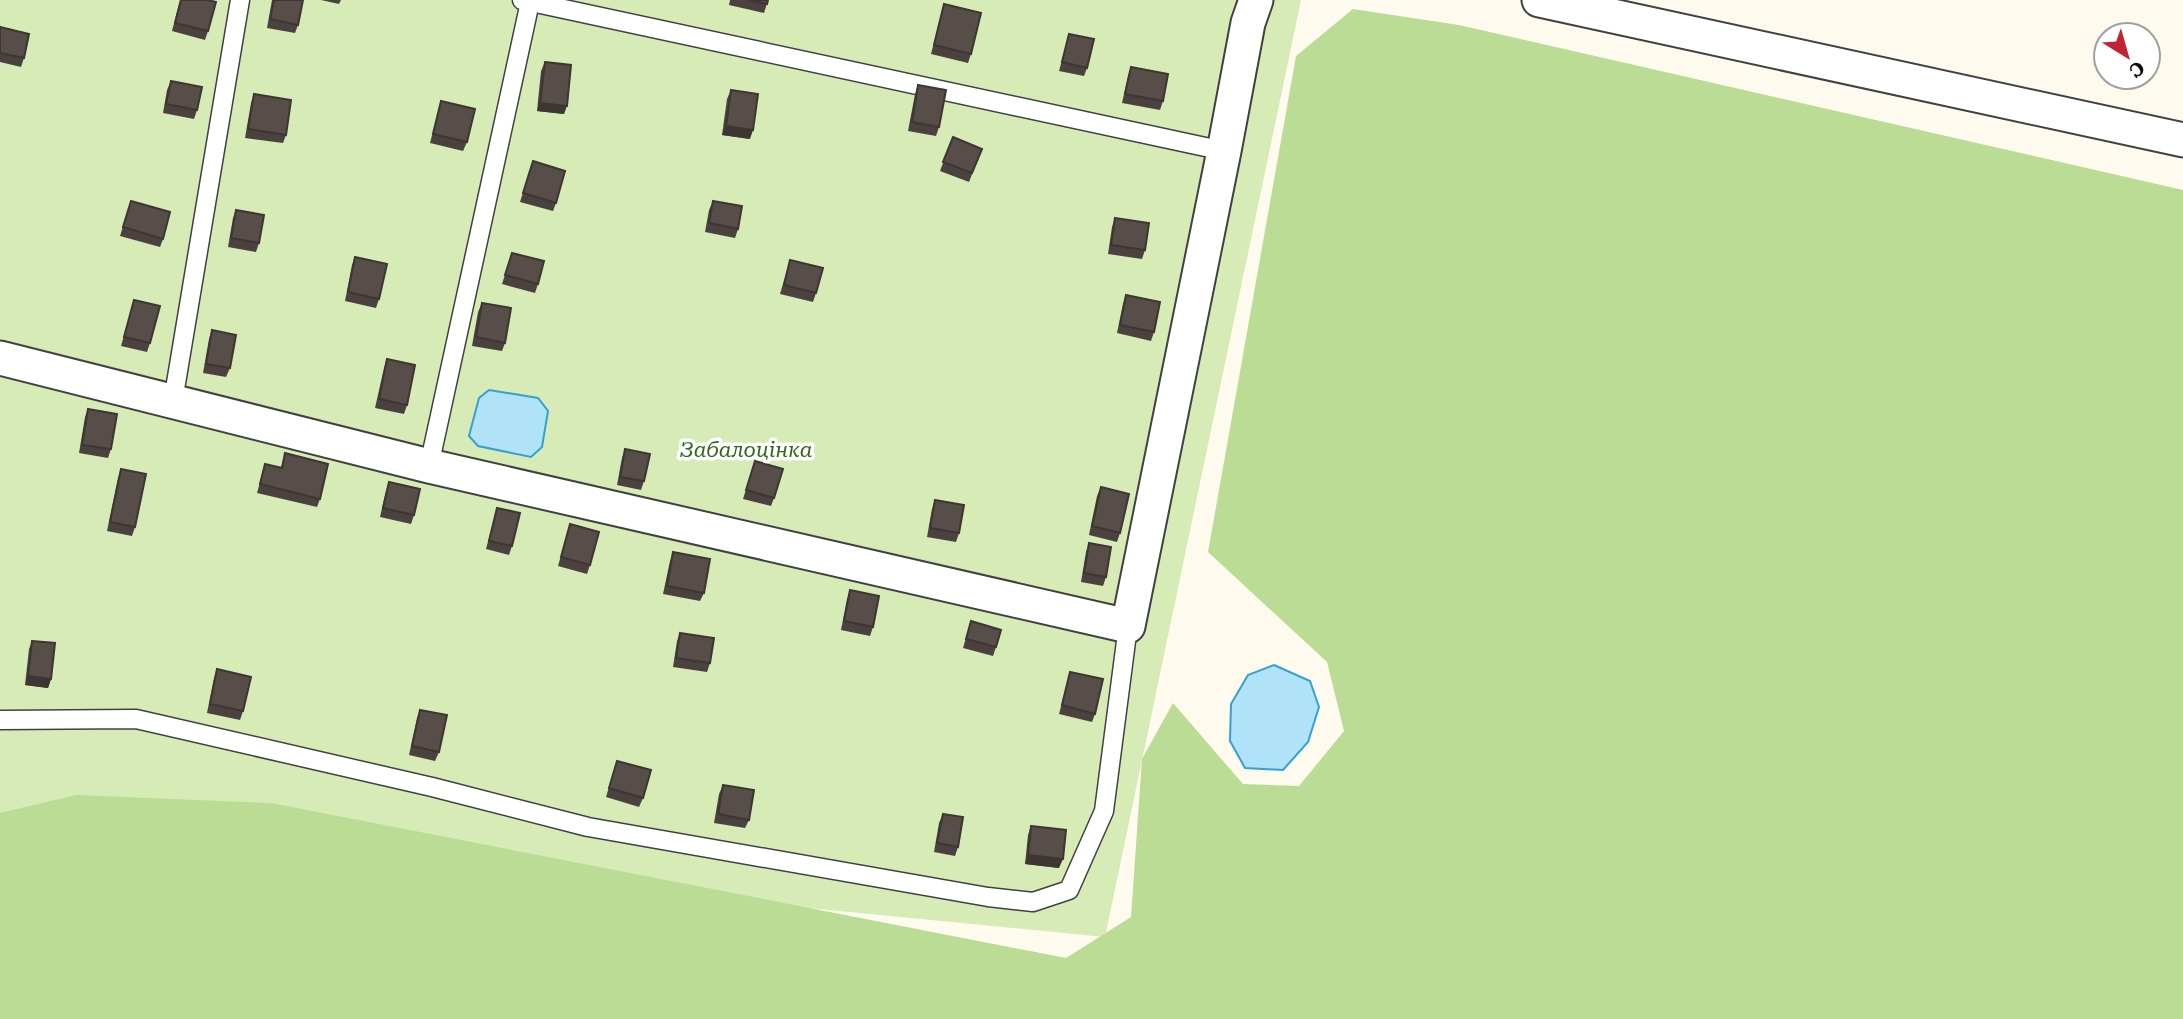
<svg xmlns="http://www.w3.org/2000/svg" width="2183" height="1019" font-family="'Roboto Serif',serif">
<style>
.green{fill:#d6ebb6}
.forest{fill:#bbdc95}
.water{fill:#b1e3f8;stroke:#36a0d1;stroke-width:2}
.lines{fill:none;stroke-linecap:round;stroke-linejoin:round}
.service-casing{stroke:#414141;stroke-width:21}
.minor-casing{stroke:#414141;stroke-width:37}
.service{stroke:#fff;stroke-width:18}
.minor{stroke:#fff;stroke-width:33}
.wall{fill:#4b423f}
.shaded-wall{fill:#3d3633}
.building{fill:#574d49;stroke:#3d3633;stroke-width:2}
.labels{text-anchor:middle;stroke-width:7;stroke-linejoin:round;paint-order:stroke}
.park-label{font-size:21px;font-style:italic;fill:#32681c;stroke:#fff}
</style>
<rect width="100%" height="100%" fill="#fffaee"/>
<polygon class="green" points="0,0 1301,0 1105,937 27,832 0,840"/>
<polygon class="forest" points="1353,9 1459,25 2183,190 2183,1019 0,1019 0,813 76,795 271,803 1066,958 1131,917 1142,759 1173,703 1243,784 1299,786 1344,731 1327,662 1208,552 1296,56"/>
<g class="water">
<polygon points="489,390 538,398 548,411 542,447 531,457 478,446 469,436 479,398"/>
<polygon points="1274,665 1310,681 1319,707 1308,742 1283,770 1245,768 1230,741 1231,704 1248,675"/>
</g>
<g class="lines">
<defs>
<g id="service">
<polyline points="522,0 1224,151"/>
<polyline points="173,401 240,0"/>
<polyline points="429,466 530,2"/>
<polyline points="0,720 136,719 432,787 588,827 988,897 1033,902 1069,890 1104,811 1128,626"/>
</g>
<g id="minor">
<polyline points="1539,0 2183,140"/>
<polyline points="0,358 429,466 1128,626 1224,151 1248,23 1256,0"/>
</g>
</defs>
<use href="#service" class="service-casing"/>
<use href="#minor" class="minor-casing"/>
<use href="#service" class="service"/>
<use href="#minor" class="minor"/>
</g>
<g class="wall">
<polygon points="180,0 208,0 208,31 205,40 172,31"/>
<polygon points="272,0 303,0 298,25 295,33 267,28"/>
<polygon points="321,0 341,0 339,4"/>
<polygon points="730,0 768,0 764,13 729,5"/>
<polygon points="944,4 971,54 968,63 931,54"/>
<polygon points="0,27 24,58 21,67 0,62"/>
<polygon points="1069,34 1087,68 1084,76 1059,71"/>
<polygon points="545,62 564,114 537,111 541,71"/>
<polygon points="1131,67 1163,101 1160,110 1122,103 1128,76"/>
<polygon points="171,81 197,110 194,119 163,113 167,90"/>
<polygon points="918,85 939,127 936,136 908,131 915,94"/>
<polygon points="731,90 750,139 722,135 727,99"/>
<polygon points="254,94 286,135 283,143 245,138 251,103"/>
<polygon points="441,101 467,142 463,151 430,143"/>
<polygon points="953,137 982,149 969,182 940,171"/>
<polygon points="533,161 556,203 553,211 520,202"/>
<polygon points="131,201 163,239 160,247 120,236"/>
<polygon points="713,201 738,229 735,238 705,232 709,210"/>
<polygon points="236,210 259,243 256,252 228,247 233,218"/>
<polygon points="1115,218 1145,250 1142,259 1108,254 1112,227"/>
<polygon points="512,253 538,284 535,293 502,284"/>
<polygon points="355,257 379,299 376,308 345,301 352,265"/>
<polygon points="790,260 816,293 813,302 780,294"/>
<polygon points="1126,295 1154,332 1151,341 1117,333 1123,304"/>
<polygon points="134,300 150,343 147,352 121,346"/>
<polygon points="482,303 505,343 502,351 472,346 478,312"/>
<polygon points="212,330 230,368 226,377 203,373 209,339"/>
<polygon points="387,359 407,405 404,414 375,408 384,368"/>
<polygon points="88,409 111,449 108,458 79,453 85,417"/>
<polygon points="625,449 644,481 641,490 617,485 622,458"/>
<polygon points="285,453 320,499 317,507 257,493 265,464 281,468"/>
<polygon points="755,461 774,498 771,506 743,499"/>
<polygon points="121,469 135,527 132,536 107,531 118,478"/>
<polygon points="389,482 414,515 411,524 380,517 386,491"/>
<polygon points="1101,487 1120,533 1117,542 1089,535 1097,496"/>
<polygon points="935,500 959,533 956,542 927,537 932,509"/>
<polygon points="497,508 512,546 509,555 486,549"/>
<polygon points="570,524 590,565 587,574 558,566"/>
<polygon points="1089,543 1106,577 1103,586 1081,582 1086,552"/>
<polygon points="673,552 704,593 700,601 663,594 670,561"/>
<polygon points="850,590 873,627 870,636 841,630 847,599"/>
<polygon points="971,621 996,647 993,656 963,648"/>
<polygon points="680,633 710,663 707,672 673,667 677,641"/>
<polygon points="32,641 51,679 48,688 25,685 29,649"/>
<polygon points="217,669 243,711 240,720 207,713 214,678"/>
<polygon points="1070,672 1095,714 1092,722 1059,714"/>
<polygon points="420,710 439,752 435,761 409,755 417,718"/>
<polygon points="617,761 643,798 639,807 606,797"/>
<polygon points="723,785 749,820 745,828 714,823 719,794"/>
<polygon points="943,814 958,847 955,856 934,852 939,823"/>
<polygon points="1031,826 1059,868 1025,864 1028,835"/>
</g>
<g class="shaded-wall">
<polygon points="540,103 567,106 564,114 537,111"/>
<polygon points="726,126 753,130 750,139 722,135"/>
<polygon points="28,676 51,679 48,688 25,685"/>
<polygon points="1028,855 1063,859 1059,868 1025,864"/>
</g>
<g class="building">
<polygon points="181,0 208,0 216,2 208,31 175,23"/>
<polygon points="274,0 303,0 298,25 270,19"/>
<polygon points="749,0 768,0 767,4"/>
<polygon points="944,4 981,13 971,54 934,45"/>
<polygon points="0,27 29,34 24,58 0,53"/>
<polygon points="1069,34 1094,39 1087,68 1062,62"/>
<polygon points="545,62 571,65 567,106 540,103"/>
<polygon points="1131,67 1168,74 1163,101 1125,94"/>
<polygon points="171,81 202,87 197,110 166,104"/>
<polygon points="918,85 946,90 939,127 912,122"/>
<polygon points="731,90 758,94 753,130 726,126"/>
<polygon points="254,94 291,100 286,135 248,129"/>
<polygon points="441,101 475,109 467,142 433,134"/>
<polygon points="953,137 982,149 972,173 943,162"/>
<polygon points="533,161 565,171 556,203 523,193"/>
<polygon points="131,201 170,212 163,239 123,227"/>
<polygon points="713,201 742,206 738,229 709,223"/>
<polygon points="236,210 264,215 259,243 231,238"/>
<polygon points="1115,218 1149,223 1145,250 1111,245"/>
<polygon points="512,253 544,261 538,284 505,275"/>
<polygon points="355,257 387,264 379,299 348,292"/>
<polygon points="790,260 823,268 816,293 784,285"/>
<polygon points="1126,295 1160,302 1154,332 1120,325"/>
<polygon points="134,300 160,306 150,343 124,337"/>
<polygon points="482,303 511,308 505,343 476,337"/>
<polygon points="212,330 236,335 230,368 206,364"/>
<polygon points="387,359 415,365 407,405 379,399"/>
<polygon points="88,409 117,414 111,449 82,445"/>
<polygon points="625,449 650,454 644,481 620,477"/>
<polygon points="285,453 328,464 320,499 260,484 265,464 282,468"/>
<polygon points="755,461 783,469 774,498 746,490"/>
<polygon points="121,469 146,474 135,527 110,522"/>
<polygon points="389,482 420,489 414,515 383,508"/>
<polygon points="1101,487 1129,494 1120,533 1092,526"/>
<polygon points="935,500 964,505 959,533 930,528"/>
<polygon points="497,508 520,513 512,546 489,541"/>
<polygon points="570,524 599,532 590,565 561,557"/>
<polygon points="1089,543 1111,547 1106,577 1084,573"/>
<polygon points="673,552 710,559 704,593 667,586"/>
<polygon points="850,590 879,596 873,627 844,621"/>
<polygon points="971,621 1001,630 996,647 966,639"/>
<polygon points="680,633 714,638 710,663 676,658"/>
<polygon points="32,641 55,643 51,679 28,676"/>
<polygon points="217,669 251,677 243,711 210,704"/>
<polygon points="1070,672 1103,679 1095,714 1062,705"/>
<polygon points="420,710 447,715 439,752 412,746"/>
<polygon points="617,761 651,770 643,798 609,788"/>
<polygon points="723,785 754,790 749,820 718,814"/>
<polygon points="943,814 963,817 958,847 937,843"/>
<polygon points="1031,826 1066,830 1063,859 1028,855"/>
</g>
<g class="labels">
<g class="park-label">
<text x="746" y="457">Забалоцінка</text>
</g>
</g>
<g transform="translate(2127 56) rotate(143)"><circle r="33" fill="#ffffff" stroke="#9f9f9f" stroke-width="2"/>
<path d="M0-5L12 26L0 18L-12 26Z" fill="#c22136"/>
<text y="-10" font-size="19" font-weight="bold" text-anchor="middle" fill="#0e0e0e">С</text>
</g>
</svg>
